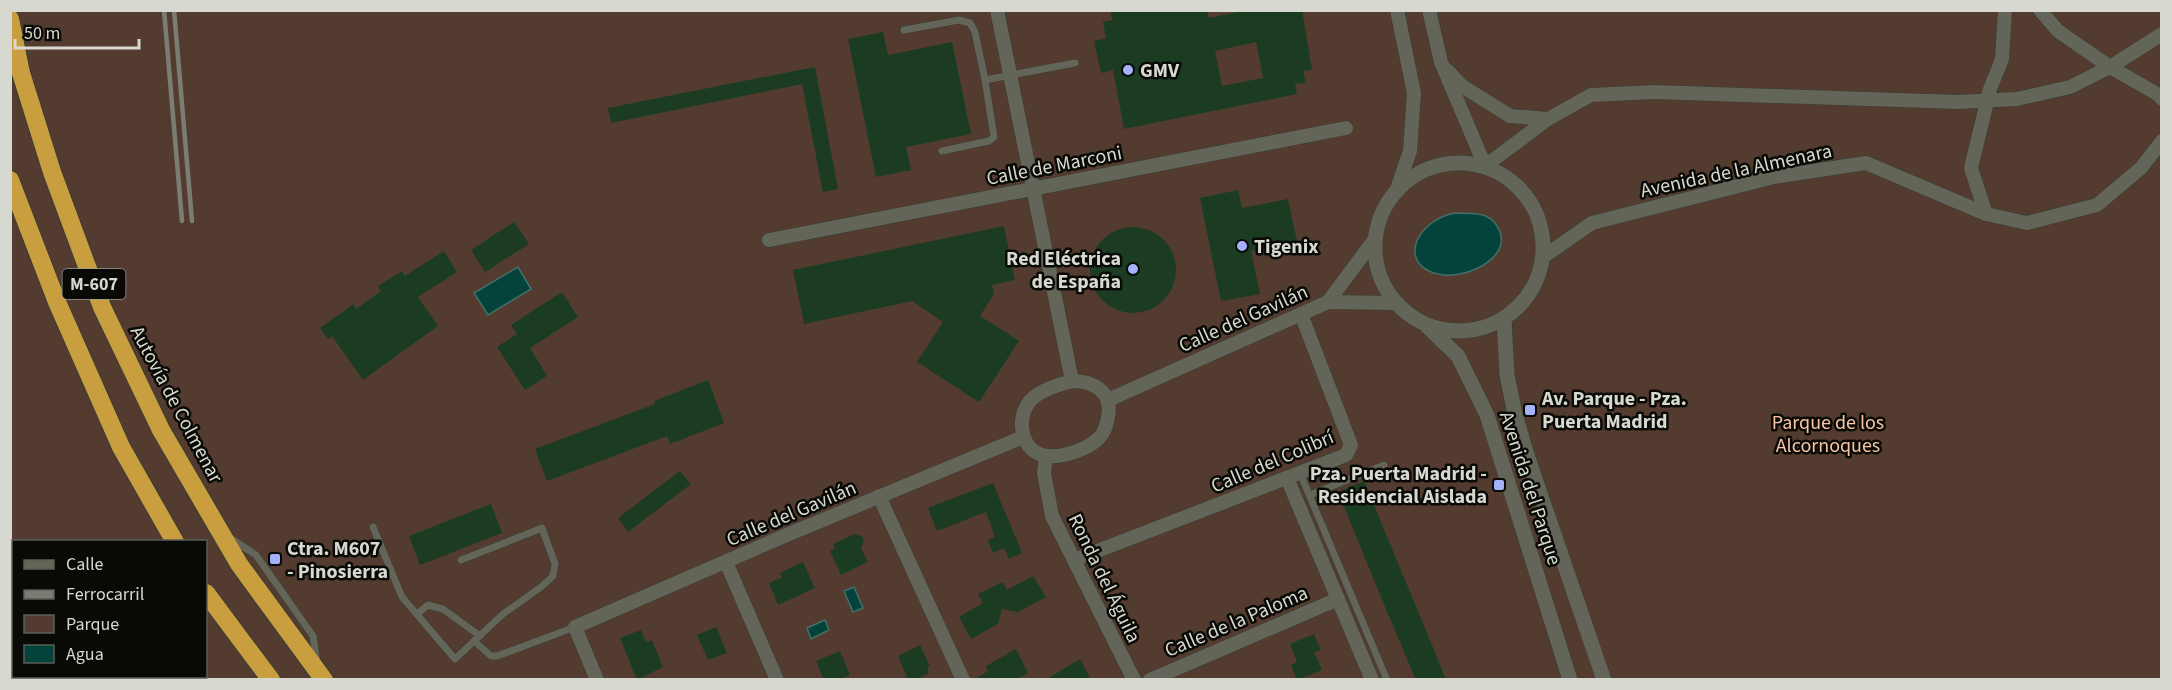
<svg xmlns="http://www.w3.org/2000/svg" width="2172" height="690" font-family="'Source Sans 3',sans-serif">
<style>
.green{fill:#533c2f;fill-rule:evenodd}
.water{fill:#03433b;stroke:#437068;stroke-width:1.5}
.building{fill:#1b3c22;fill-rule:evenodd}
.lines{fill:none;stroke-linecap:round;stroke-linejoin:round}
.lane-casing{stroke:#3a3c34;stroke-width:8}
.street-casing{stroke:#3a3c34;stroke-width:15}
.secondary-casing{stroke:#3a3c34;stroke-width:16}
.highway-casing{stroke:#3a3c34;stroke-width:20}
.lane{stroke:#626557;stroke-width:7}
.street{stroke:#626557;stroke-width:14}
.secondary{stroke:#626557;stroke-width:15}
.highway{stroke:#c89e3f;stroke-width:18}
.rail{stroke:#7b7d74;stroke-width:4.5}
.poi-dot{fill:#a6b1fc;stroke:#090a06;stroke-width:2}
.labels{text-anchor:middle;stroke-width:5;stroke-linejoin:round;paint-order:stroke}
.shield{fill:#090a06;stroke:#999b94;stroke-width:1.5}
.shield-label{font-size:18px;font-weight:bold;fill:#d7d9d1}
.poi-label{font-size:20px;font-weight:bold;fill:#d7d9d1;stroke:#090a06;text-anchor:start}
.street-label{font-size:20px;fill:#d7d9d1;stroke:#090a06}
.park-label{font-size:20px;fill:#f8c4a5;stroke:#090a06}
</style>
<rect width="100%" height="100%" fill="#1f2116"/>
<path class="green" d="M11,11H2161V679H11ZM14,542H206V676H14Z"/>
<g class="water">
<path d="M1455,213C1464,213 1474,213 1483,215C1489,217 1494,221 1497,226C1516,256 1468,278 1444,275C1396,269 1413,221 1455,213Z"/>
<polygon points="518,267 531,289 488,315 474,293"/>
<polygon points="854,587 863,608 853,612 844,591"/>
<polygon points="825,620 829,630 811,639 807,628"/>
</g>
<g class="building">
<path d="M1110,10H1207L1209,18L1247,10H1302L1312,70L1303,71L1306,83L1295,84L1297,94L1124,129L1113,70L1101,73L1094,41L1106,38L1103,22L1112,20ZM1256,42L1263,78L1222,86L1215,51Z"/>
<polygon points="883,32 888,55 952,42 971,134 906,147 911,170 876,177 848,39"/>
<polygon points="815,67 838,189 823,192 802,84 611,123 608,108"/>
<polygon points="1238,190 1242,208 1288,199 1297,241 1251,251 1260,294 1221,301 1200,198"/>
<polygon points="514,222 529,244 485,272 471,250"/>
<polygon points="1004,226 1015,280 992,285 994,294 980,316 1019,341 979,402 917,362 943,322 912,301 804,324 793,270"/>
<circle cx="1133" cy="270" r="43"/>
<polygon points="444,251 457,272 418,297 438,326 363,380 332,336 328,340 320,328 354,304 356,309 381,291 378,286 402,271 405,276"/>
<polygon points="562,292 578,317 530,348 547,376 525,390 497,347 517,334 511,325"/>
<polygon points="708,380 724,423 670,444 667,436 547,481 535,449 655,404 654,401"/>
<polygon points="680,471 691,484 628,532 618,518"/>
<polygon points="1364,481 1439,662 1446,680 1416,680 1385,607 1338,492"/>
<polygon points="993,483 1022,553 1009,559 1004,548 993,553 988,540 995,537 986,512 937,531 928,508"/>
<polygon points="491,504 502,533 420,565 409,536"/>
<polygon points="855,534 862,536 864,541 861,548 868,562 841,575 830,551 835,549 833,544"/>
<polygon points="803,562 815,588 778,605 769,583 782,578 780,573"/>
<polygon points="1033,576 1046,597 1018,612 1002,609 998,624 971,639 959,617 983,603 978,594 1003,582 1007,590"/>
<polygon points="716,627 727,653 708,660 697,635"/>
<polygon points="641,630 646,642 652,640 663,667 637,680 620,638"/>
<polygon points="1314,634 1321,650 1314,652 1322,670 1297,680 1291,665 1297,662 1290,644"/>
<polygon points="920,645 930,666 927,667 929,673 915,680 908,680 898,656"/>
<polygon points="1016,649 1028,673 1015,680 974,680 988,671 986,666"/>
<polygon points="840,651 850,675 838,680 824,680 816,661"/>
<polygon points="1080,659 1091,680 1045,680"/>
</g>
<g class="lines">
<defs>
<g id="lane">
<polyline points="904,30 959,20 970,23 975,32 985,80"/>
<polyline points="942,151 989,141 994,137 985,80 1075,63"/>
<polyline points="1300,473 1387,680"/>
<polyline points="1310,495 1384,465"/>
<polyline points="373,527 402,597 455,659 503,614 541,587 553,576 555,564 542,528 461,560"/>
<polyline points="230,538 256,555 313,636 317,663"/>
<polyline points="417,614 428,605 443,609 480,636"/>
<polyline points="474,641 491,656 497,656 575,627"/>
</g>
<g id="street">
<polyline points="997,10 1072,381"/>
<polyline points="1429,10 1441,62 1485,166 1548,119 1591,95 1654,92 1958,102 2017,99 2070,87 2110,67 2162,34"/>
<polyline points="2040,10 2058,31 2110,67 2159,95 2162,99"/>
<polyline points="1448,71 1462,86 1510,116 1548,119"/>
<polyline points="1397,189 1410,151 1414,93 1397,10"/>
<polyline points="1986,214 1971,168 1990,89 2002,59 2005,10"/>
<polyline points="769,240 1346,128"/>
<polyline points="1543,257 1592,223 1774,177 1866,163 1986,214 2027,223 2097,205 2141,168 2162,141"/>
<polyline points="1328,302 1374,240"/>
<path d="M1072,381C1094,381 1113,392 1108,417C1107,424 1105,432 1099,438C1088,449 1063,458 1047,456C1021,453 1015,419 1030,401C1040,390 1058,385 1072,381Z"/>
<polyline points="1108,400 1328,302 1395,303"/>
<polyline points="1046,456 1044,473 1052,516 1134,680"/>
<polyline points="1287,478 1372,680"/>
<polyline points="879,496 963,680"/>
<polyline points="1074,560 1346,455 1351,445 1301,314"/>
<polyline points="726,562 777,680"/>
<polyline points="597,680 575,627 789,534 1023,437"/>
<polyline points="1150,680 1338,599"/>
</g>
<g id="secondary">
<circle cx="1459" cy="247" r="84"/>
<polyline points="1504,318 1507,375 1515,414 1527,455 1604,680"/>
<polyline points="1427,326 1458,356 1487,415 1570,680"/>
</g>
<g id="highway">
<polyline points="10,19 21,73 52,172 102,307 161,430 239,564 324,680"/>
<polyline points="10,180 57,302 121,447 175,542"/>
<polyline points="206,593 271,680"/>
</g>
</defs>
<use href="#lane" class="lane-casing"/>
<use href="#street" class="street-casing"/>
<use href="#secondary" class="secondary-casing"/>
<use href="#highway" class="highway-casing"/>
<use href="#lane" class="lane"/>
<use href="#street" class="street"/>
<use href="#secondary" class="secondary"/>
<use href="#highway" class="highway"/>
<g class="rail">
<polyline points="164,10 182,221"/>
<polyline points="174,10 192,221"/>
</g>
</g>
<g class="poi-dot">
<circle cx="1128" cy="70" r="6"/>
<circle cx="1242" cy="246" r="6"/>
<circle cx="1133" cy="269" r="6"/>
<rect x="1524" y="404" width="12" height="12" rx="3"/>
<rect x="1493" y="479" width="12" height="12" rx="3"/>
<rect x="269" y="553" width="12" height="12" rx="3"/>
</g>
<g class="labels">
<rect class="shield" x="62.5" y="269" width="63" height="30" rx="4.5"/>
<g class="shield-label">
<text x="94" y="290">M-607</text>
</g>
<g class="poi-label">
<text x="1140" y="77">GMV</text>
<text x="1254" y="253">Tigenix</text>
<text x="1121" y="265" text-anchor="end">Red Eléctrica<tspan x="1121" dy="23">de España</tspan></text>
<text x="1542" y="405">Av. Parque - Pza.<tspan x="1542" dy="23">Puerta Madrid</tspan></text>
<text x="1487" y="480" text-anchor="end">Pza. Puerta Madrid -<tspan x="1487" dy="23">Residencial Aislada</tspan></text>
<text x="287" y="555">Ctra. M607<tspan x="287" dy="23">- Pinosierra</tspan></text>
</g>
<g class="street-label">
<text transform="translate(1054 165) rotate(-11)" y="7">Calle de Marconi</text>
<text transform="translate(1736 170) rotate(-12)" y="7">Avenida de la Almenara</text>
<text transform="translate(1243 318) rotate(-24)" y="7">Calle del Gavilán</text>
<text transform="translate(177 404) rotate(62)" y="7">Autovía de Colmenar</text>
<text transform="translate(1272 461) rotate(-23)" y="7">Calle del Colibrí</text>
<text transform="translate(1531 488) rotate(72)" y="7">Avenida del Parque</text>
<text transform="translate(791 513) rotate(-23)" y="7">Calle del Gavilán</text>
<text transform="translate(1105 578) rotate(64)" y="7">Ronda del Águila</text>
<text transform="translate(1236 621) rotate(-23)" y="7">Calle de la Paloma</text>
</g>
<g class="park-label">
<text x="1828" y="429">Parque de los<tspan x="1828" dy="23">Alcornoques</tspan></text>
</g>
</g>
<rect width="2172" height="690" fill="none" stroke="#d7d9d1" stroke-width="24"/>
<rect x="12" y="540" width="195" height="138" fill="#090a06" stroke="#5b5d57" stroke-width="1.5"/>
<rect x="24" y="560" width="30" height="9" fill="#626557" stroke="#5b5d57" stroke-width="1.5"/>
<text x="66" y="570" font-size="18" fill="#d7d9d1">Calle</text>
<rect x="24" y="590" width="30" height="9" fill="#7b7d74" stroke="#5b5d57" stroke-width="1.5"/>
<text x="66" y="600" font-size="18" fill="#d7d9d1">Ferrocarril</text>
<rect x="24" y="615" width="30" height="18" fill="#533c2f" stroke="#5b5d57" stroke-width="1.5"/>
<text x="66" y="630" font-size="18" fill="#d7d9d1">Parque</text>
<rect x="24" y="645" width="30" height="18" fill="#03433b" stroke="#5b5d57" stroke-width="1.5"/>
<text x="66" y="660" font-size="18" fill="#d7d9d1">Agua</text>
<path d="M15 39v9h124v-9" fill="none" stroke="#d7d9d1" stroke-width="3"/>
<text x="24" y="39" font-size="18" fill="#d7d9d1" stroke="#090a06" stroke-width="4.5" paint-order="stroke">50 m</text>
</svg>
